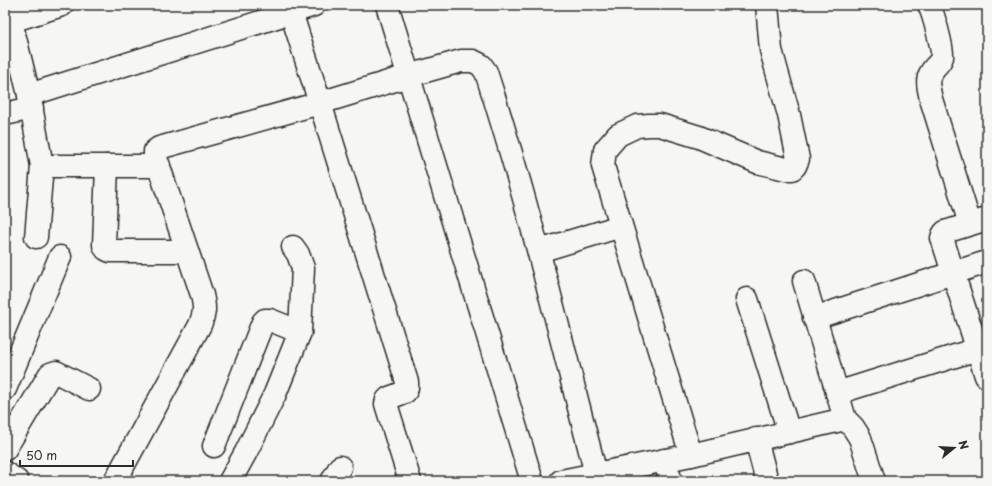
<svg xmlns="http://www.w3.org/2000/svg" width="992" height="486" font-family="'Playpen Sans',sans-serif">
<style>
.lines{fill:none;stroke-linecap:round;stroke-linejoin:round}
.minor-casing{stroke:#2b2b2b;stroke-width:25}
.minor{stroke:#f6f6f2;stroke-width:22}
</style>
<rect width="100%" height="100%" fill="#f6f6f2"/>
<filter id="ink" filterUnits="userSpaceOnUse"><feTurbulence type="fractalNoise" baseFrequency=".025" numOctaves="2"/><feDisplacementMap in="SourceGraphic" scale="8" xChannelSelector="R" yChannelSelector="G"/><feConvolveMatrix kernelMatrix="1 2 1 2 8 2 1 2 1" color-interpolation-filters="sRGB"/></filter>
<g filter="url(#ink)">
<g class="lines">
<defs>
<g id="minor">
<polyline points="7,5 29,95 42,166 36,237"/>
<polyline points="387,5 532,481"/>
<path d="M929,5C933,13 943,48 942,57C941,61 938,64 935,67C925,78 928,85 931,99L970,224"/>
<path d="M291,12L320,103L407,382C407,387 408,389 405,392L389,398L387,400L386,404L410,481"/>
<polyline points="11,21 62,5"/>
<polyline points="29,95 314,5"/>
<polyline points="5,114 32,108"/>
<polyline points="42,166 159,166"/>
<polyline points="107,166 104,245 106,249 110,251 187,251"/>
<polyline points="293,247 298,254 303,268 300,332"/>
<polyline points="539,251 621,226"/>
<polyline points="804,281 845,419 853,427 860,438 874,481"/>
<polyline points="747,299 789,432"/>
<polyline points="814,318 987,262"/>
<polyline points="986,376 942,238 943,235 945,232 987,219"/>
<polyline points="5,389 60,257"/>
<polyline points="837,393 987,346"/>
<polyline points="756,439 767,481"/>
<polyline points="214,446 263,322 265,320 270,320 300,332 275,394 246,452 230,481"/>
<polyline points="5,449 50,374 56,372 89,389"/>
<polyline points="691,455 603,166 605,150 618,135 637,126 649,125 660,125 699,137 757,162 786,169 792,169 795,166 798,159 789,115 771,50 767,5"/>
<polyline points="664,460 671,481"/>
<polyline points="5,473 17,481"/>
<path d="M115,481L200,325C205,312 205,308 202,295L155,155V151L159,148L320,103L408,76L461,61H473L481,65L486,72C529,204 561,340 596,474"/>
<polyline points="332,481 340,467"/>
<polyline points="561,481 691,455 845,419"/>
</g>
</defs>
<use href="#minor" class="minor-casing"/>
<use href="#minor" class="minor"/>
</g>
</g>
<rect width="992" height="486" fill="none" stroke="#f6f6f2" stroke-width="20"/>
<rect x="10" y="10" width="972" height="466" fill="none" stroke="#2b2b2b" stroke-width="1.5" filter="url(#ink)"/>
<g transform="translate(954 448) rotate(72)" stroke="#f6f6f2" stroke-width="3" paint-order="stroke">
<path d="M0-3L7 15L0 10L-7 15Z" fill="#2b2b2b"/>
<text y="-6" font-size="11" font-weight="bold" text-anchor="middle" fill="#2b2b2b">N</text>
</g>
<path d="M20 460v6h113v-6" fill="none" stroke="#2b2b2b" stroke-width="2"/>
<text x="26" y="460" font-size="12" fill="#2b2b2b" stroke="#f6f6f2" stroke-width="3" paint-order="stroke">50 m</text>
</svg>
